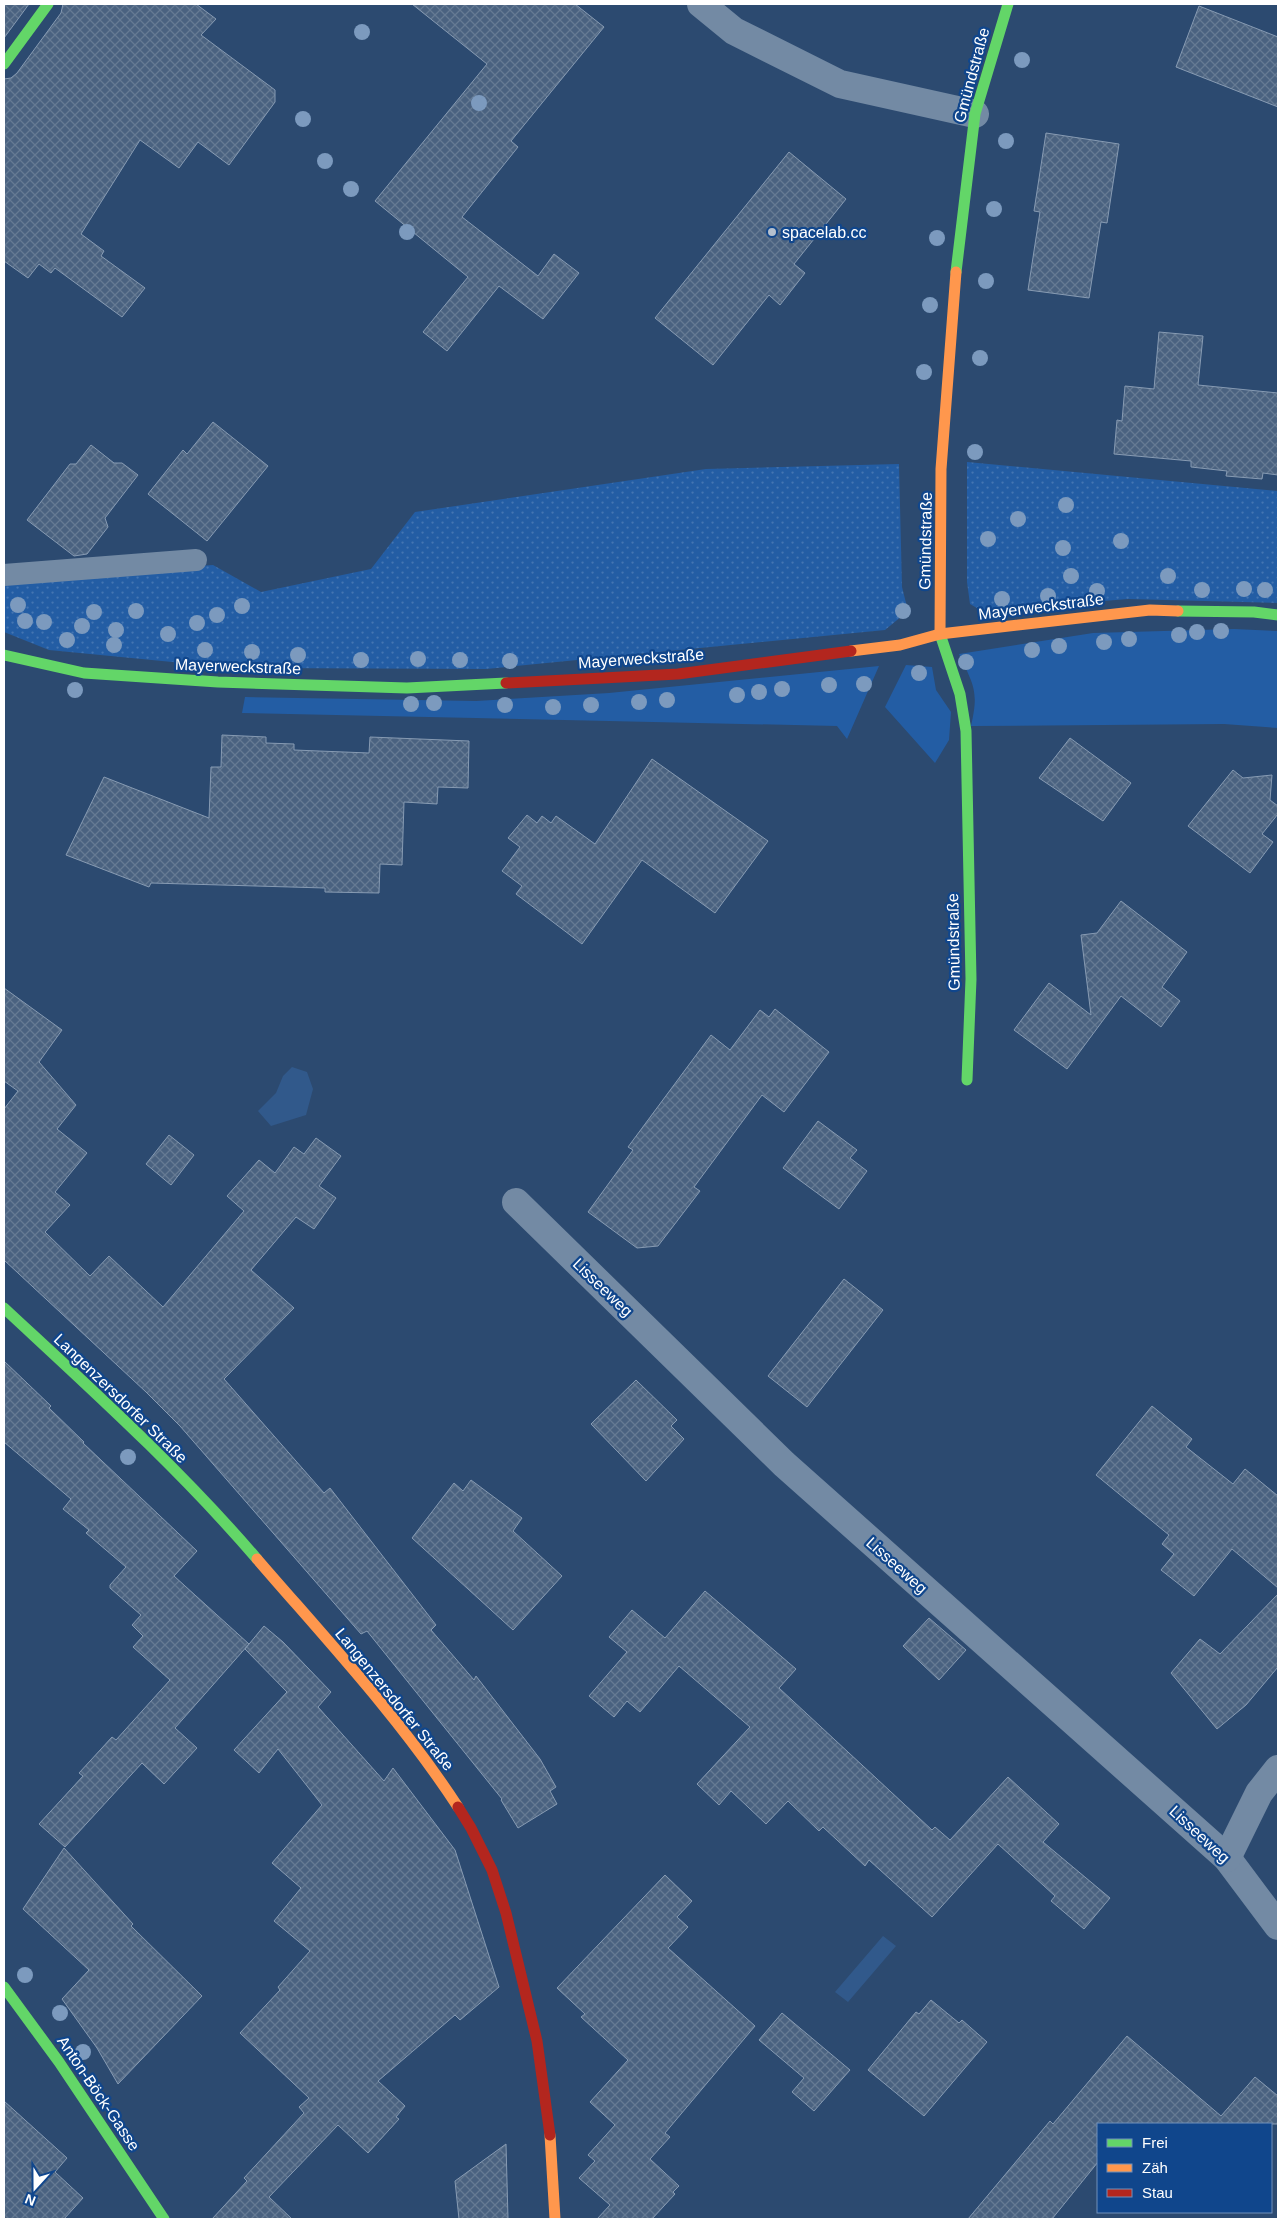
<svg xmlns="http://www.w3.org/2000/svg" width="1282" height="2223" font-family="Helvetica,sans-serif">
<style>
.grass{fill:#235da4}
.park{fill:url(#park-dots)}
.water{fill:#31598b}
.building{fill:url(#building-cross-hatch);stroke:#879bb3}
.lines{fill:none;stroke-linecap:round;stroke-linejoin:round}
.lane{stroke:#738aa4;stroke-width:22}
.street{stroke:#738aa4;stroke-width:28}
.fast{stroke:#63d668;stroke-width:11}
.slow{stroke:#ff974d;stroke-width:11}
.jam{stroke:#b3261e;stroke-width:11}
.tree{fill:#7c9abe}
.poi-dot{fill:#b5c0cd;stroke:#10468c;stroke-width:2}
.labels{text-anchor:middle;stroke-width:4.5;stroke-linejoin:round;paint-order:stroke}
.street-label{font-size:16px;fill:#fff;stroke:#10468c}
.poi-label{font-size:16px;fill:#fff;stroke:#10468c;text-anchor:start}
</style>
<defs>
<pattern id="park-dots" width="8" height="8" patternUnits="userSpaceOnUse" patternTransform="scale(1.25)"><rect width="8" height="8" fill="#235da4"/><path d="M2 2h.1M6 6h.1" fill="none" stroke="#4475b2" stroke-width="1.8" stroke-linecap="round"/></pattern>
<pattern id="building-cross-hatch" width="8" height="8" patternUnits="userSpaceOnUse" patternTransform="scale(1.25)"><rect width="8" height="8" fill="#4a6280"/><path d="M0 0l8 8M0 8l8-8" fill="none" stroke="#657a93"/></pattern>
</defs>
<rect width="100%" height="100%" fill="#2c4a70"/>
<g class="grass">
<path d="M1234,629L1278,631V728L1224,724L971,726C979,691 974,686 959,654L1093,633Z"/>
<polygon points="906,665 932,667 936,690 951,712 949,740 935,763 885,707"/>
<polygon points="879,666 847,739 837,726 242,713 245,697 476,701 609,693"/>
</g>
<g class="park">
<polygon points="967,462 1278,491 1278,603 1128,599 1031,607 987,614 970,604 967,582"/>
<polygon points="899,464 902,587 908,611 885,630 486,669 234,668 49,650 4,632 4,580 213,565 261,592 371,569 415,512 706,469"/>
</g>
<g class="water">
<polygon points="292,1067 307,1072 313,1089 306,1115 271,1126 258,1111 276,1093 283,1076"/>
<polygon points="883,1936 896,1946 848,2002 835,1992"/>
</g>
<g class="building">
<polygon points="4,4 29,4 4,38"/>
<polygon points="63,4 196,4 216,19 201,35 275,90 275,102 229,165 198,142 179,168 140,140 81,234 104,251 101,256 145,288 122,317 55,268 51,273 39,264 28,278 4,261 4,79 11,78 17,73 61,13"/>
<polygon points="412,4 575,4 604,27 511,141 518,147 462,217 538,276 554,254 579,273 543,319 499,286 447,351 423,332 468,277 375,201 487,64"/>
<polygon points="1199,6 1278,37 1278,107 1176,67"/>
<polygon points="1046,133 1119,144 1107,223 1101,222 1089,298 1028,290 1040,212 1034,211"/>
<polygon points="789,152 846,199 794,264 805,273 780,305 769,295 713,365 655,318"/>
<polygon points="1159,332 1203,336 1198,385 1278,393 1278,475 1263,473 1262,479 1226,476 1227,471 1191,467 1191,461 1114,454 1117,420 1122,421 1125,386 1154,389"/>
<polygon points="213,422 268,466 207,541 148,494 183,450 187,454"/>
<polygon points="91,445 114,463 122,463 138,475 105,518 108,527 87,554 74,556 27,520 70,464 76,464"/>
<polygon points="222,735 266,737 266,743 294,744 294,750 369,753 370,737 469,741 468,788 438,787 437,804 404,802 402,865 380,864 379,893 325,892 325,888 151,883 149,887 66,855 104,777 209,818 211,767 221,767"/>
<polygon points="1070,738 1131,783 1103,821 1039,778"/>
<polygon points="652,759 768,841 715,913 642,860 582,944 516,894 522,886 502,871 520,847 508,838 527,815 537,823 542,816 551,823 556,816 595,844"/>
<polygon points="1233,770 1243,778 1272,775 1270,800 1278,806 1278,814 1262,834 1273,842 1250,873 1188,826"/>
<polygon points="1121,901 1187,952 1162,987 1180,1001 1161,1027 1121,996 1067,1069 1014,1030 1049,983 1091,1015 1081,935 1097,933"/>
<polygon points="4,988 62,1030 39,1062 76,1105 57,1129 87,1153 55,1192 70,1205 45,1232 90,1276 109,1256 163,1307 244,1211 227,1196 259,1160 275,1173 294,1147 304,1154 316,1138 341,1156 319,1186 336,1198 314,1229 296,1217 251,1270 294,1308 224,1379 324,1493 330,1488 436,1625 431,1630 474,1680 476,1676 540,1759 556,1787 550,1791 557,1804 518,1828 501,1800 502,1799 367,1631 361,1634 180,1426 146,1392 4,1260 4,1109 18,1091 4,1081"/>
<polygon points="775,1009 829,1052 784,1112 762,1095 694,1187 700,1191 658,1246 637,1248 588,1212 633,1150 628,1147 711,1035 730,1050 760,1010 769,1017"/>
<polygon points="818,1121 857,1150 850,1158 867,1171 839,1209 783,1168"/>
<polygon points="169,1135 194,1155 171,1185 146,1164"/>
<polygon points="844,1279 883,1310 807,1407 768,1376"/>
<polygon points="4,1361 51,1406 49,1408 84,1442 83,1443 197,1551 174,1576 249,1644 175,1728 197,1748 164,1784 142,1763 65,1847 39,1824 83,1776 79,1773 112,1737 116,1740 170,1680 133,1647 143,1636 132,1625 141,1615 110,1588 110,1585 126,1567 86,1533 89,1530 63,1509 71,1499 4,1442"/>
<polygon points="636,1380 677,1420 671,1426 684,1439 646,1481 591,1424"/>
<polygon points="1152,1406 1192,1439 1186,1447 1233,1484 1245,1469 1278,1496 1278,1588 1232,1549 1194,1596 1161,1570 1174,1554 1162,1544 1169,1535 1096,1475"/>
<polygon points="471,1480 522,1518 513,1531 562,1576 513,1630 412,1538 454,1483 463,1491"/>
<polygon points="705,1591 796,1669 779,1688 932,1830 935,1827 950,1840 1008,1777 1059,1824 1043,1842 1110,1898 1084,1929 1051,1901 1055,1896 998,1844 932,1917 869,1860 865,1866 823,1827 819,1831 788,1801 766,1824 731,1791 719,1805 697,1784 750,1727 679,1666 640,1712 627,1701 614,1717 589,1696 627,1652 609,1637 632,1610 665,1638"/>
<polygon points="1278,1594 1278,1667 1246,1705 1217,1729 1171,1673 1200,1639 1220,1654"/>
<polygon points="929,1618 966,1650 939,1680 903,1646"/>
<polygon points="264,1626 283,1642 331,1692 318,1707 384,1781 393,1768 455,1850 499,1987 460,2020 455,2015 378,2081 405,2106 396,2117 399,2119 368,2153 338,2125 269,2197 292,2219 212,2219 247,2181 244,2178 304,2113 299,2107 309,2098 240,2033 280,1990 278,1987 310,1951 274,1921 301,1888 272,1863 322,1805 278,1749 259,1773 234,1750 287,1692 245,1649"/>
<polygon points="64,1848 133,1924 131,1926 202,1996 118,2084 97,2048 62,1999 89,1970 23,1909"/>
<polygon points="665,1875 692,1901 677,1917 688,1927 668,1948 755,2026 665,2133 670,2137 650,2159 679,2186 673,2192 675,2194 652,2219 597,2219 610,2205 579,2178 595,2161 588,2155 615,2125 590,2102 628,2060 581,2017 585,2014 557,1988"/>
<polygon points="931,2000 959,2023 962,2020 987,2042 924,2116 868,2070 916,2012 919,2014"/>
<polygon points="782,2013 850,2070 814,2111 792,2092 804,2078 759,2040"/>
<polygon points="1127,2036 1221,2116 1255,2077 1278,2096 1278,2124 1098,2124 1098,2162 1052,2219 968,2219 1050,2121 1053,2124"/>
<polygon points="4,2101 67,2158 55,2172 83,2198 64,2219 4,2219"/>
<polygon points="506,2144 508,2219 459,2219 455,2181"/>
</g>
<g class="lines">
<polyline class="lane" points="4,575 196,560"/>
<g class="street">
<polyline points="701,4 734,31 840,84 975,114"/>
<polyline points="516,1202 784,1464 1227,1858 1278,1926"/>
<polyline points="1227,1858 1259,1793 1278,1769"/>
</g>
<g class="fast">
<polyline points="4,64 48,4"/>
<polyline points="956,272 975,114 1008,4"/>
<polyline points="1178,611 1254,612 1278,615"/>
<polyline points="940,634 960,694 966,731 971,979 967,1080"/>
<polyline points="4,655 84,673 218,682 407,688 506,683"/>
<path d="M4,1308C91,1389 180,1469 257,1559"/>
<polyline points="4,1987 59,2062 164,2219"/>
</g>
<g class="slow">
<polyline points="940,634 941,469 956,272"/>
<polyline points="851,651 900,645 940,634 1150,610 1178,611"/>
<path d="M257,1559C326,1639 400,1718 458,1807"/>
<polyline points="550,2135 555,2219"/>
</g>
<g class="jam">
<polyline points="506,683 678,674 851,651"/>
<polyline points="458,1807 471,1828 492,1870 506,1913 537,2041 550,2135"/>
</g>
</g>
<g class="tree">
<circle cx="362" cy="32" r="8"/>
<circle cx="1022" cy="60" r="8"/>
<circle cx="479" cy="103" r="8"/>
<circle cx="303" cy="119" r="8"/>
<circle cx="1006" cy="141" r="8"/>
<circle cx="325" cy="161" r="8"/>
<circle cx="351" cy="189" r="8"/>
<circle cx="994" cy="209" r="8"/>
<circle cx="407" cy="232" r="8"/>
<circle cx="937" cy="238" r="8"/>
<circle cx="986" cy="281" r="8"/>
<circle cx="930" cy="305" r="8"/>
<circle cx="980" cy="358" r="8"/>
<circle cx="924" cy="372" r="8"/>
<circle cx="975" cy="452" r="8"/>
<circle cx="1066" cy="505" r="8"/>
<circle cx="1018" cy="519" r="8"/>
<circle cx="988" cy="539" r="8"/>
<circle cx="1121" cy="541" r="8"/>
<circle cx="1063" cy="548" r="8"/>
<circle cx="1071" cy="576" r="8"/>
<circle cx="1168" cy="576" r="8"/>
<circle cx="1244" cy="589" r="8"/>
<circle cx="1202" cy="590" r="8"/>
<circle cx="1265" cy="590" r="8"/>
<circle cx="1097" cy="591" r="8"/>
<circle cx="1048" cy="596" r="8"/>
<circle cx="1002" cy="599" r="8"/>
<circle cx="18" cy="605" r="8"/>
<circle cx="242" cy="606" r="8"/>
<circle cx="136" cy="611" r="8"/>
<circle cx="903" cy="611" r="8"/>
<circle cx="94" cy="612" r="8"/>
<circle cx="217" cy="615" r="8"/>
<circle cx="25" cy="621" r="8"/>
<circle cx="44" cy="622" r="8"/>
<circle cx="197" cy="623" r="8"/>
<circle cx="82" cy="626" r="8"/>
<circle cx="116" cy="630" r="8"/>
<circle cx="1221" cy="631" r="8"/>
<circle cx="1197" cy="632" r="8"/>
<circle cx="168" cy="634" r="8"/>
<circle cx="1179" cy="635" r="8"/>
<circle cx="1129" cy="639" r="8"/>
<circle cx="67" cy="640" r="8"/>
<circle cx="1104" cy="642" r="8"/>
<circle cx="114" cy="645" r="8"/>
<circle cx="1059" cy="646" r="8"/>
<circle cx="205" cy="650" r="8"/>
<circle cx="1032" cy="650" r="8"/>
<circle cx="252" cy="652" r="8"/>
<circle cx="298" cy="655" r="8"/>
<circle cx="418" cy="659" r="8"/>
<circle cx="361" cy="660" r="8"/>
<circle cx="460" cy="660" r="8"/>
<circle cx="510" cy="661" r="8"/>
<circle cx="966" cy="662" r="8"/>
<circle cx="919" cy="673" r="8"/>
<circle cx="864" cy="684" r="8"/>
<circle cx="829" cy="685" r="8"/>
<circle cx="782" cy="689" r="8"/>
<circle cx="75" cy="690" r="8"/>
<circle cx="759" cy="692" r="8"/>
<circle cx="737" cy="695" r="8"/>
<circle cx="667" cy="700" r="8"/>
<circle cx="639" cy="702" r="8"/>
<circle cx="434" cy="703" r="8"/>
<circle cx="411" cy="704" r="8"/>
<circle cx="505" cy="705" r="8"/>
<circle cx="591" cy="705" r="8"/>
<circle cx="553" cy="707" r="8"/>
<circle cx="128" cy="1457" r="8"/>
<circle cx="25" cy="1975" r="8"/>
<circle cx="60" cy="2013" r="8"/>
<circle cx="83" cy="2052" r="8"/>
</g>
<circle class="poi-dot" cx="772" cy="232" r="5"/>
<g class="labels">
<g class="street-label">
<text transform="translate(971 75) rotate(-75)" y="6">Gmündstraße</text>
<text transform="translate(925 541) rotate(-89)" y="6">Gmündstraße</text>
<text transform="translate(1041 606) rotate(-7)" y="6">Mayerweckstraße</text>
<text transform="translate(641 658) rotate(-4)" y="6">Mayerweckstraße</text>
<text transform="translate(238 666) rotate(2)" y="6">Mayerweckstraße</text>
<text transform="translate(953 942) rotate(-91)" y="6">Gmündstraße</text>
<text transform="translate(603 1287) rotate(44)" y="6">Lisseeweg</text>
<text transform="translate(121 1398) rotate(44)" y="6">Langenzersdorfer Straße</text>
<text transform="translate(897 1565) rotate(42)" y="6">Lisseeweg</text>
<text transform="translate(395 1699) rotate(51)" y="6">Langenzersdorfer Straße</text>
<text transform="translate(1200 1834) rotate(43)" y="6">Lisseeweg</text>
<text transform="translate(99 2093) rotate(56)" y="6">Anton-Böck-Gasse</text>
</g>
<g class="poi-label">
<text x="782" y="238">spacelab.cc</text>
</g>
</g>
<rect width="1282" height="2223" fill="none" stroke="#ffffff" stroke-width="10"/>
<rect x="1097" y="2123" width="175" height="90" fill="#10468c" stroke="#7090ba"/>
<rect x="1107" y="2139" width="25" height="8" fill="#63d668" stroke="#7090ba"/>
<text x="1142" y="2148" font-size="15" fill="#ffffff">Frei</text>
<rect x="1107" y="2164" width="25" height="8" fill="#ff974d" stroke="#7090ba"/>
<text x="1142" y="2173" font-size="15" fill="#ffffff">Zäh</text>
<rect x="1107" y="2189" width="25" height="8" fill="#b3261e" stroke="#7090ba"/>
<text x="1142" y="2198" font-size="15" fill="#ffffff">Stau</text>
<g transform="translate(35 2188) rotate(201)" stroke="#10468c" stroke-width="4" paint-order="stroke">
<path d="M0-4L9 19L0 12L-9 19Z" fill="#ffffff"/>
<text y="-8" font-size="14" font-weight="bold" text-anchor="middle" fill="#ffffff">N</text>
</g>
</svg>
